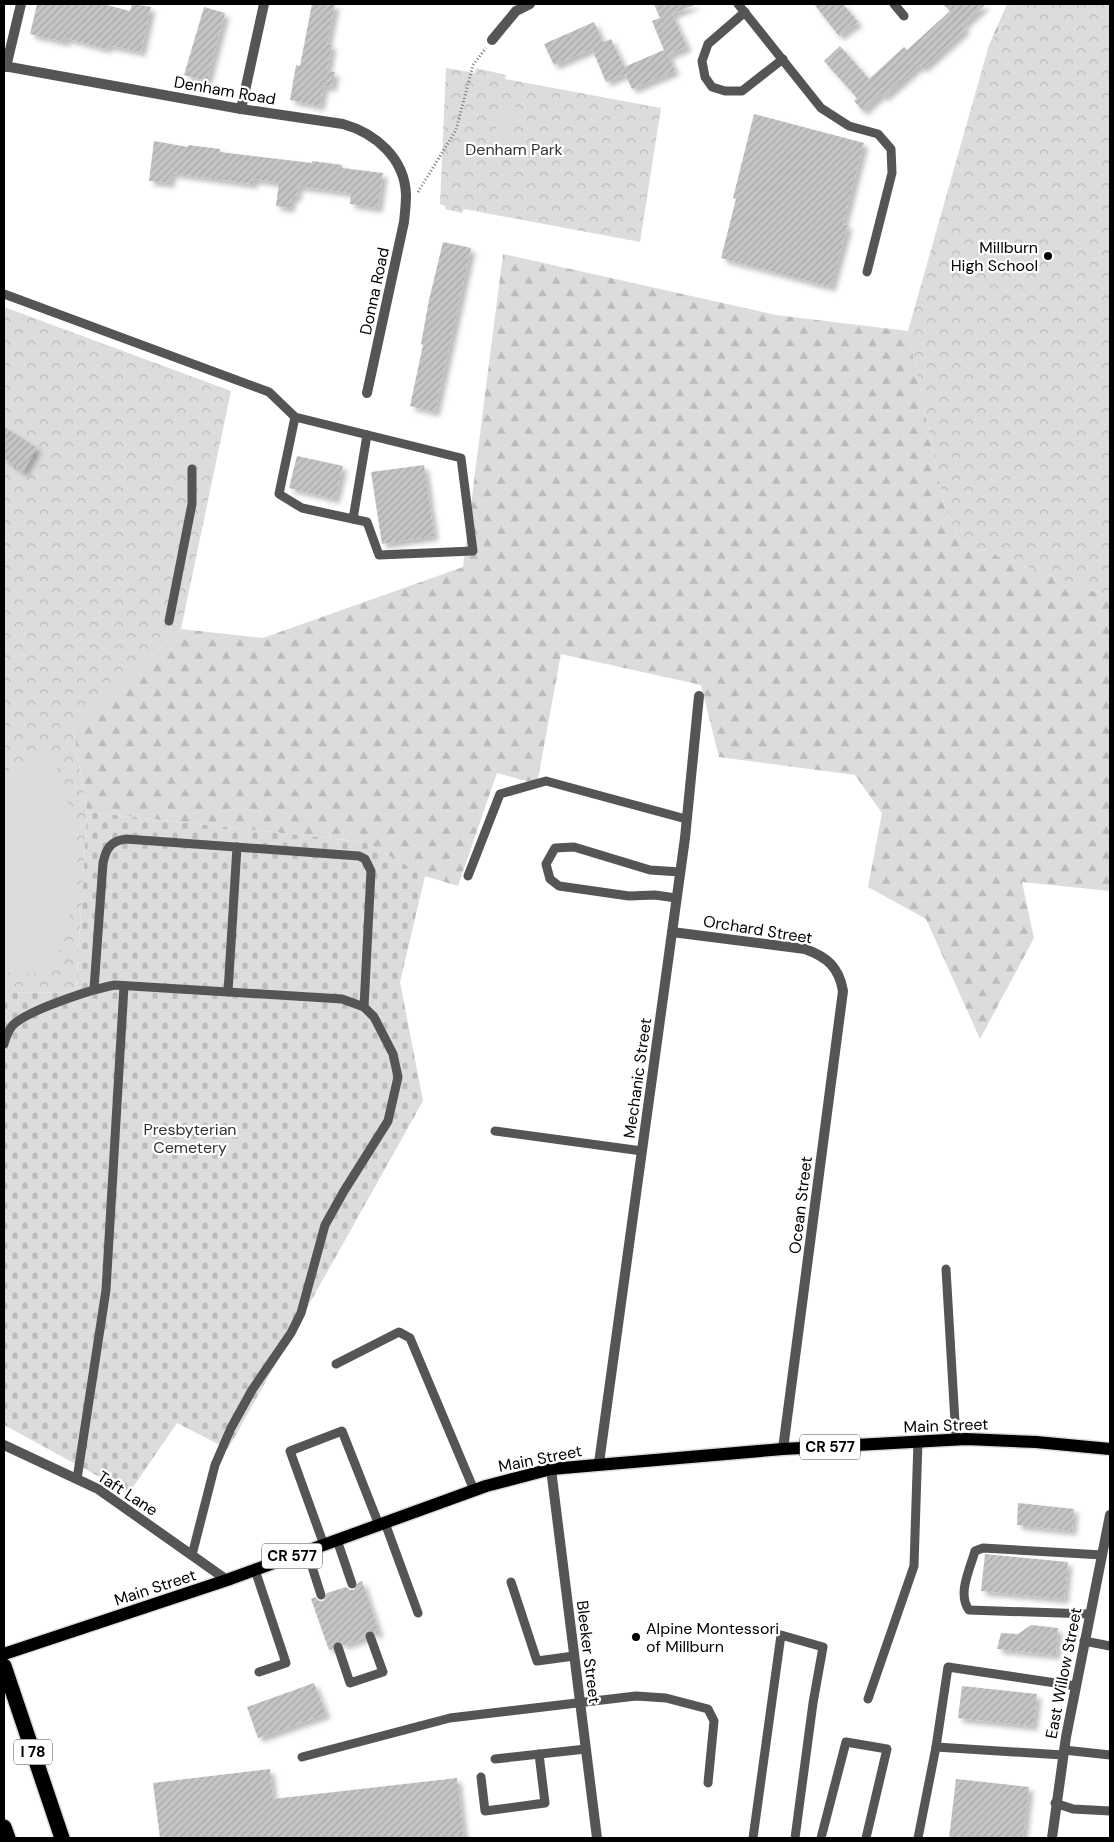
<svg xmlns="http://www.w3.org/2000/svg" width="1114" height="1842" font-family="'DM Sans',sans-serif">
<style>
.forest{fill:url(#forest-firs)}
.cemetery{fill:url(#cemetery-stones)}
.park{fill:url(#park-crowns)}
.pitch{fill:#dcdcdc}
.building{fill:url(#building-hatch);filter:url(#shadow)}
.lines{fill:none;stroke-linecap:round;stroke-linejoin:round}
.primary-casing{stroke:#dbdbdb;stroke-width:15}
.highway-casing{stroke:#dbdbdb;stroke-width:18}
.path{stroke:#777;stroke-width:3;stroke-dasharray:1 2.5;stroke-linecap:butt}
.lane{stroke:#555;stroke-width:9}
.street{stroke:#555;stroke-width:10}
.primary{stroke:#000;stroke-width:12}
.highway{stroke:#000;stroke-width:15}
.poi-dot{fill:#000;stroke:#fff;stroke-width:2}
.labels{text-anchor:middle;stroke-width:4.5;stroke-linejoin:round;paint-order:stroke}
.shield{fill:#fff;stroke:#4c4c4c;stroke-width:1}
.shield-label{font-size:15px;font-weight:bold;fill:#000}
.street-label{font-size:16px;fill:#000;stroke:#fff}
.park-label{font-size:16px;fill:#333;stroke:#fff}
.poi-label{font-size:16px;fill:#000;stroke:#fff;text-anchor:end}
</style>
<defs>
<pattern id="forest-firs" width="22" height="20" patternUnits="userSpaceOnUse" patternTransform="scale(1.25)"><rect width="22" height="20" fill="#dcdcdc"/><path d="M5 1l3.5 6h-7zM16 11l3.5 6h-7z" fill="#bbb"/></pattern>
<pattern id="cemetery-stones" width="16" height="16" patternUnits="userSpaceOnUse" patternTransform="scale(1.25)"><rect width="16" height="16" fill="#dcdcdc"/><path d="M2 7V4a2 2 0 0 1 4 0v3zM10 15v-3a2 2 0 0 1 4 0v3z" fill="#bbb"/></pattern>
<pattern id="park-crowns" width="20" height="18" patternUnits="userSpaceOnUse" patternTransform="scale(1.25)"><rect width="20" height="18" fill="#dcdcdc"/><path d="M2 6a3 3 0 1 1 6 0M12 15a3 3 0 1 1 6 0" fill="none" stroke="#bbb"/></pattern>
<pattern id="building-hatch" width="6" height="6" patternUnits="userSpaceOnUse" patternTransform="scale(1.25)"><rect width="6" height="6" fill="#c4c4c4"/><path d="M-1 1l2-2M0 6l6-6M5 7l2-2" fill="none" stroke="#a7a7a7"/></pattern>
<filter id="shadow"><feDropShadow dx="4.5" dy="4.5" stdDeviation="2.5" flood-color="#0004"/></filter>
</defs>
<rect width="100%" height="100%" fill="#fff"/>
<g class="forest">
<polygon points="1007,4 1016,4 989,45"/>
<polygon points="503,254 776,315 908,331 945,508 961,543 1110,597 1110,891 1022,882 1034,938 980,1039 926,919 868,887 882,813 855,775 719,757 701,685 561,654 537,784 497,773 458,886 425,876 364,842 87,812 73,728 181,629 263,638 463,567"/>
</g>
<polygon class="cemetery" points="87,812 364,842 425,876 400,982 423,1101 228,1449 177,1423 129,1493 4,1425 4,993 76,992"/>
<g class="park">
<polygon points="1016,4 1110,4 1110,597 961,543 945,508 908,331 989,45"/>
<polygon points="446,68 475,73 476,68 506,75 505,79 661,108 640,242 464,209 462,213 445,209 445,206 440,204"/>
<polygon points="4,307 231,391 181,629 73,728 87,812 76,992 4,993"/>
</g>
<g class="pitch">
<polygon points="501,104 519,108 511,144 494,141"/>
<path d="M51,751C73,815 85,849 69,917C63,940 60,953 48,974L4,972V772Z"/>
</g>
<g class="building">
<polygon points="37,4 102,4 130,11 132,4 151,7 141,52 108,45 107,49 66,38 65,42 30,34"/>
<polygon points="312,4 335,4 327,44 332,45 327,71 335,72 332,87 324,86 320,106 290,100 296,65 300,66"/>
<polygon points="654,4 697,4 672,14 687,47 668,55 675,71 632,89 625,74 606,82 592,49 554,65 544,44 594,22 603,42 611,39 624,67 664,50 652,21 660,18"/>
<polygon points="814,4 843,4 858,22 839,36"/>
<polygon points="943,4 986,4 962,26 966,29 923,68 920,65 884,97 881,94 863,111 854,101 857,98 824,61 840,46 869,79 904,47 907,50 950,11"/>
<polygon points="204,7 225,13 207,81 184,75"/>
<polygon points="754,114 864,143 843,224 848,225 831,287 721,258 736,199 733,198"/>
<polygon points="154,141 188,147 188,145 220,149 220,152 312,163 312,161 342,165 342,168 383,173 378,208 350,204 351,193 298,186 297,197 292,197 290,208 276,206 279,183 254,179 253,184 172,173 170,183 149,181"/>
<polygon points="443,242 471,248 435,412 410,406 423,345 421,344 429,300"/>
<polygon points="4,427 37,448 23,472 4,458"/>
<polygon points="297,456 343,466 335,499 289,488"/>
<polygon points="424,465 434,536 382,544 371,472"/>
<polygon points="1018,1503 1074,1509 1072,1531 1017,1525"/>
<polygon points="985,1554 1068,1562 1064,1599 981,1591"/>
<polygon points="362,1581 379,1632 376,1634 368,1630 364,1638 344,1645 340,1641 336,1641 332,1649 329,1650 311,1599 315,1597 319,1601 323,1601 327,1593 346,1587 350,1590 354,1590 358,1583"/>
<polygon points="1031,1625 1058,1628 1056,1655 997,1649 1001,1633 1018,1634"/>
<polygon points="314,1683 326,1714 258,1738 247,1707"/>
<polygon points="962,1686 1037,1694 1033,1726 958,1718"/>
<polygon points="270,1769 273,1799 457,1778 464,1838 160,1838 153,1783"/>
<polygon points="956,1779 1029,1787 1023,1838 949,1838"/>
</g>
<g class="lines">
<defs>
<polyline id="primary" points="4,1654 227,1580 486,1486 551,1469 783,1449 966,1439 1036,1442 1110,1449"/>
<g id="highway">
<polyline points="4,1666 62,1838"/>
<polyline points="4,1827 8,1838"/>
</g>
</defs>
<use href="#primary" class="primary-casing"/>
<use href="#highway" class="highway-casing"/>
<polyline class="path" points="418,192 456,130 473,65 486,48"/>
<g class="lane">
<polyline points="738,4 821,108 849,126 878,134 891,149 892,173 867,272"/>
<polyline points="894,4 904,16"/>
<polyline points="745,12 708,44 702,61 705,77 712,87 725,91 742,91 783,59"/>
<polyline points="4,294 269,392 295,417 461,458 473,551 379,555 367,522 302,508 279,494 295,417"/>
<polyline points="353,519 367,435"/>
<polyline points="169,621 192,504 192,469"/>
<polyline points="468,876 500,794 546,781 686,819"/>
<polyline points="676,898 655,895 629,896 559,886 550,879 546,864 555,848 574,847 650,870 680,872"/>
<path d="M94,989L103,863C106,849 110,841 126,839L359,856L365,859L371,871L364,1007"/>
<polyline points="228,992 237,847"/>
<path d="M4,1044C5,1039 9,1030 12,1026C27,1010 93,989 115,985L342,999L364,1007L374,1017L393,1054L398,1077L388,1121L344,1191L325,1225L301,1313L291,1333L252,1390L231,1428L215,1465L192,1555"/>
<polyline points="495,1131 642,1151"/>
<polyline points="946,1269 956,1439"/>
<polyline points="336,1364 399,1332 410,1338 474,1490"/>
<polyline points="77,1479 106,1290 124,986"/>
<polyline points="385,1523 418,1613"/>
<polyline points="337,1540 352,1584"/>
<polyline points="324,1545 290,1451 342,1431 379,1525"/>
<polyline points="307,1551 321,1595"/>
<polyline points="255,1570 286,1663 259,1672"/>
<polyline points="511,1582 537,1661 574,1656"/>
<path d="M1089,1614L969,1610C957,1594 970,1569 975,1551L983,1548L1102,1555"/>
<polyline points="1084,1641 1110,1646"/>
<polyline points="338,1647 350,1683 383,1672 370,1636"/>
<polyline points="868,1699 914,1566 918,1441"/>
<polyline points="936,1747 1063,1755"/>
<polyline points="1064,1750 1110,1755"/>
<polyline points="302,1757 450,1718 636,1696 666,1698 708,1709 714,1721 708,1783"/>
<polyline points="495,1759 586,1749"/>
<polyline points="481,1777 485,1811 545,1803 539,1754"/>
<polyline points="1055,1803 1073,1809 1110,1811"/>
<polyline points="753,1838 781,1635 823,1647 813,1703 795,1838"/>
<polyline points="821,1838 846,1742 887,1749 866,1838"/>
<polyline points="918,1838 936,1747 948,1667 1076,1686"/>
</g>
<g class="street">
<polyline points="492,40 516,11 530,4"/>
<path d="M4,66L241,109L343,124C375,133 405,158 406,195C406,204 405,213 404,222L367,393"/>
<polyline points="6,67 21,4"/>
<polyline points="241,109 264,4"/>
<path d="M672,932L805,949C827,957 839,967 843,991L783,1449"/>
<polyline points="4,1445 98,1489 227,1580"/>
<polyline points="599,1463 685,838 699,696"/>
<polyline points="551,1469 597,1838"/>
<polyline points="1052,1838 1066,1737 1110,1515"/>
</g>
<use href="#primary" class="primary"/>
<use href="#highway" class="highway"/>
</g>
<g class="poi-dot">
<circle cx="1048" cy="256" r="5"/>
<circle cx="636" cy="1637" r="5"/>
</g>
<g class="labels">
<g class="shield">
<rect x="800" y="1434.5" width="60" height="25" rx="4"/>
<rect x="262" y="1543.5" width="60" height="25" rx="4"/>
<rect x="14" y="1739.5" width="38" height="25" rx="4"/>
</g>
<g class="shield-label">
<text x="830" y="1452">CR 577</text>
<text x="292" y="1561">CR 577</text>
<text x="33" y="1757">I 78</text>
</g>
<g class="street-label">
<text transform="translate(225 90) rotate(10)" y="6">Denham Road</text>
<text transform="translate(374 291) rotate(-78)" y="6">Donna Road</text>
<text transform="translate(758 929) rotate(9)" y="6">Orchard Street</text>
<text transform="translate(637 1078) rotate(-82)" y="6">Mechanic Street</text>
<text transform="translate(800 1205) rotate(-83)" y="6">Ocean Street</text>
<text transform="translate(946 1425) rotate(-2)" y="6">Main Street</text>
<text transform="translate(540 1458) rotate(-11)" y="6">Main Street</text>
<text transform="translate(128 1493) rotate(33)" y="6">Taft Lane</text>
<text transform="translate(155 1587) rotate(-18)" y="6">Main Street</text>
<text transform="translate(589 1652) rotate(83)" y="6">Bleeker Street</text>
<text transform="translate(1063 1673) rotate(-79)" y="6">East Willow Street</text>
</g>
<g class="park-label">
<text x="514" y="155">Denham Park</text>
<text x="190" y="1135">Presbyterian<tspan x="190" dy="18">Cemetery</tspan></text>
</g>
<g class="poi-label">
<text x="1038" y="253">Millburn<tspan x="1038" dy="18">High School</tspan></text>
<text x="646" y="1634" text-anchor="start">Alpine Montessori<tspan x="646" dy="18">of Millburn</tspan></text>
</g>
</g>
<rect width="1114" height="1842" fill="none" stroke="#000000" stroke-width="10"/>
</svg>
